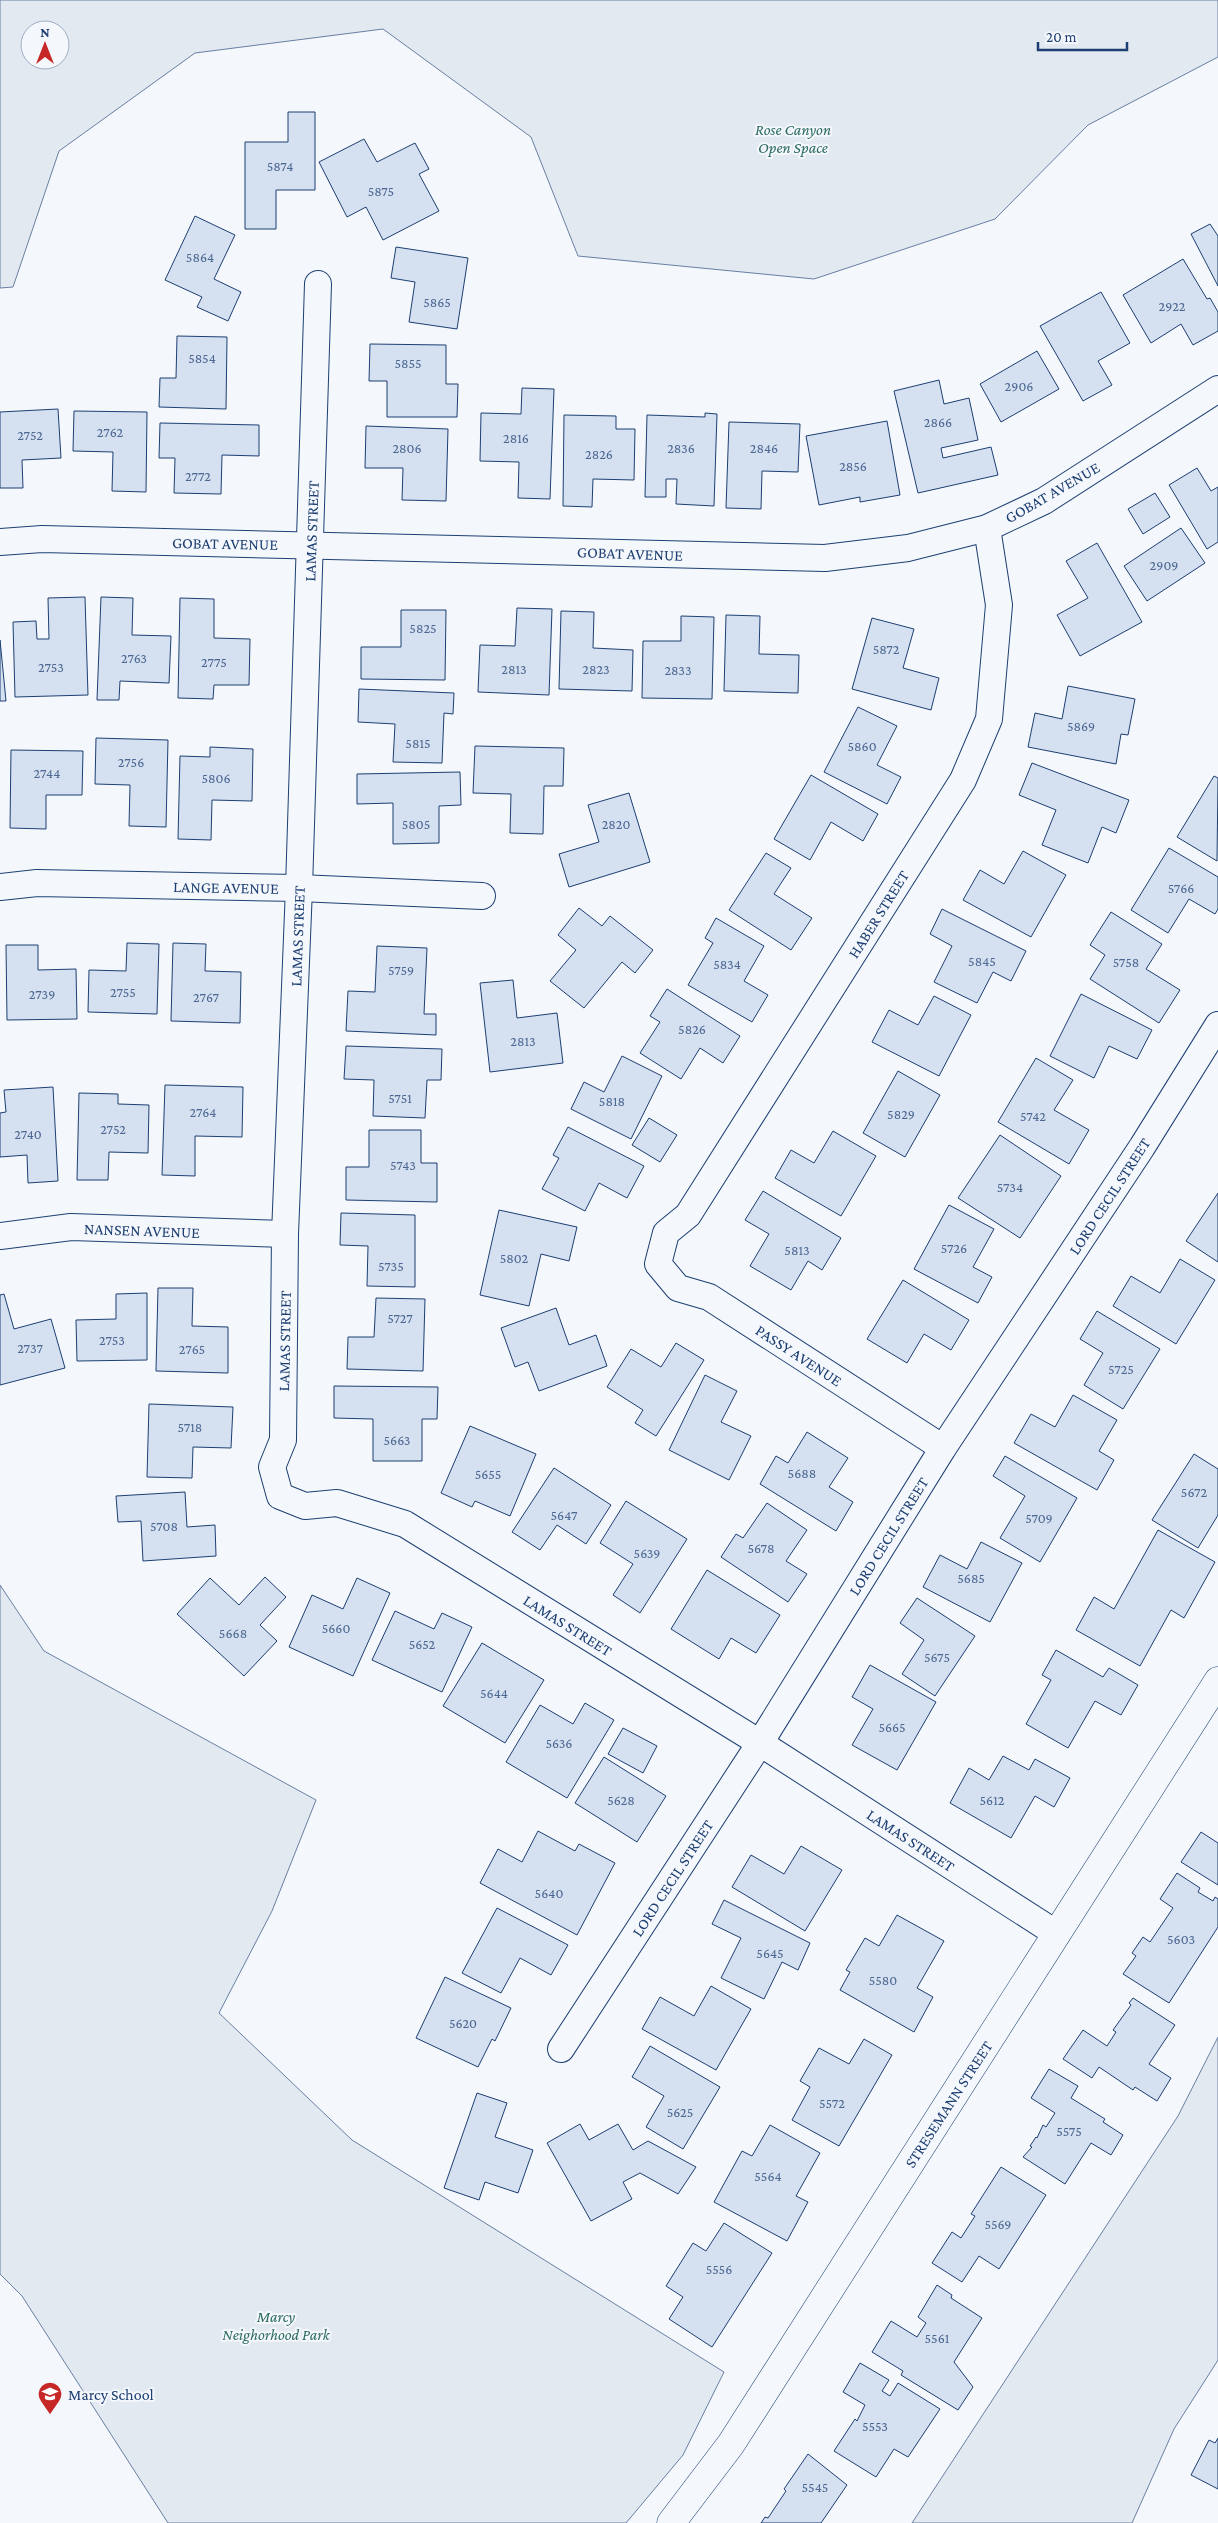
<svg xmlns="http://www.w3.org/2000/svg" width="1218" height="2523" font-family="'Crimson Pro',serif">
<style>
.green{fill:#e3e9f0;stroke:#687fa3;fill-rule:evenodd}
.building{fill:#d5e0f0;stroke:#1d3f73}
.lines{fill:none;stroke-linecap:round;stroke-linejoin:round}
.minor-casing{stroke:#1d3f73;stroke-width:28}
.tertiary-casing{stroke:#1d3f73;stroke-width:29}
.minor{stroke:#f4f7fb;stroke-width:26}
.tertiary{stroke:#f4f7fb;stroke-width:28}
.labels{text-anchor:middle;stroke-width:4;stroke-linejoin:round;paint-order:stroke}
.number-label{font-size:14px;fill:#4b6792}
.park-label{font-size:16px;font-style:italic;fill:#2c6c60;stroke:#f4f7fb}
.street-label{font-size:16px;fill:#1d3f73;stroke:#f4f7fb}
.poi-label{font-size:16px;fill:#1d3f73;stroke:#f4f7fb;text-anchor:start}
</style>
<rect width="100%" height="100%" fill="#f4f7fb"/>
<g class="green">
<path d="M0,0H1218V57L1088,125L995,219L814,279L578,256L531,137L383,29L195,53L59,151L13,287L0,288ZM30,30H60V60H30Z"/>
<polygon points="0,1585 44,1651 316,1800 272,1911 219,2013 352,2140 724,2372 683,2455 626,2523 168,2523 22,2296 0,2274"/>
<polygon points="1218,2037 1218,2360 1174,2429 1132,2523 912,2523 1178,2116"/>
</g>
<g class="building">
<polygon points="288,112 315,112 315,190 276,190 276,229 245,229 245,142 288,142"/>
<polygon points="364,139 377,162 415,143 429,169 419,174 439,211 383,240 366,207 347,217 319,162"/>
<polygon points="195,216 235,235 214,279 241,292 228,321 197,307 202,297 165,280"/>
<polygon points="1210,224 1218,236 1218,286 1191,234"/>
<polygon points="396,247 468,258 457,329 409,322 415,282 391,278"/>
<polygon points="1183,259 1207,299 1210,298 1218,312 1218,331 1193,345 1181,324 1151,343 1123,295"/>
<polygon points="1101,292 1130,343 1098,361 1112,385 1083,401 1040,326"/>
<polygon points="177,336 227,337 226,409 159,407 160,378 176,378"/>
<polygon points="370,344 446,345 446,384 458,384 457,417 387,417 387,381 369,381"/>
<polygon points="1037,351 1059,389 1001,422 980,384"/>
<polygon points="939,380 944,404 969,398 978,440 941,448 943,458 991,447 998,475 918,493 894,391"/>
<polygon points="522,388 554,389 550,499 518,498 519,462 480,461 481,413 521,414"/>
<polygon points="58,409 61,458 22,460 23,488 0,488 0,412"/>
<polygon points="74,411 147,412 146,492 112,491 113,452 73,451"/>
<polygon points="705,413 717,414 714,506 676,504 677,479 666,479 666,497 645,497 647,415 705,417"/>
<polygon points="564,415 616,416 616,429 635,429 634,480 593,479 592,507 563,506"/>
<polygon points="887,421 900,495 860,502 860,497 819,505 806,436"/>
<polygon points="729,422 800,424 798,472 762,471 761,509 726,508"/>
<polygon points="160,423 259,425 259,456 222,455 221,494 174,493 175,458 159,458"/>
<polygon points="366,426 448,429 446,501 402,500 403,468 365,468"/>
<polygon points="1197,468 1211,491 1218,487 1218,542 1207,549 1169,485"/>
<polygon points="1155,493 1170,517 1143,534 1128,509"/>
<polygon points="1181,528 1205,563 1147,601 1124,566"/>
<polygon points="1097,543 1142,622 1080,656 1057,615 1088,598 1066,561"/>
<polygon points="85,597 88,695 15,697 13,622 36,621 37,639 49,639 48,598"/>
<polygon points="101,597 133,598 132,635 171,636 169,683 120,681 119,700 97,700"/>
<polygon points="180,598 214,599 214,638 250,639 249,685 214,685 213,699 178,698"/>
<polygon points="517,608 552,609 549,695 478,692 480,645 515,646"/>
<polygon points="401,610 446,610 445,680 361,679 361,647 401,647"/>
<polygon points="561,611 594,612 593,648 633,650 632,691 559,689"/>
<polygon points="726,615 760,616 759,654 799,655 798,693 724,691"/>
<polygon points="681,616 714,617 712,699 642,698 643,641 681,641"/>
<polygon points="872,618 914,629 903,668 939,678 931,710 852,689"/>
<polygon points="0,640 6,701 0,701"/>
<polygon points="1068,686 1135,699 1128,735 1121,734 1116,764 1028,747 1035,713 1062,719"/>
<polygon points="359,689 454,693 453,714 444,713 442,763 393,762 395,724 358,722"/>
<polygon points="858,707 897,726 877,765 901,777 887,804 824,772"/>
<polygon points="96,738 168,740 166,827 129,826 130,785 95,784"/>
<polygon points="475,746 564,748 563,786 544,786 543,834 510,833 511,794 473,793"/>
<polygon points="210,747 253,749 252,801 212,800 211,840 178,839 180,756 210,757"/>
<polygon points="11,750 83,751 82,795 46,795 46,829 10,828"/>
<polygon points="1032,763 1129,800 1116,833 1102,827 1088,863 1042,845 1056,810 1019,795"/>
<polygon points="460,772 461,805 439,806 439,843 393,844 393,803 357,804 357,774"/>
<polygon points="811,775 878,814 863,841 831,822 810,860 774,839"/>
<polygon points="1214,776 1218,778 1217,861 1177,837"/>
<polygon points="629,793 650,862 569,887 559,854 599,842 588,805"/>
<polygon points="1169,848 1218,877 1218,909 1215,914 1189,899 1168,933 1131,910"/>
<polygon points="1023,851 1066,875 1031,937 963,900 980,870 1004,884"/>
<polygon points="766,853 791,868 774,894 812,918 791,950 729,910"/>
<polygon points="579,908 602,926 610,916 653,950 635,973 622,962 584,1008 550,981 576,950 558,935"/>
<polygon points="942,909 1026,951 1011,981 993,972 977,1003 934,982 952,946 930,934"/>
<polygon points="1111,912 1162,944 1146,969 1180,990 1159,1023 1090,979 1105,955 1090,945"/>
<polygon points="716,918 764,946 744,981 768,995 752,1022 688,985 713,943 705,938"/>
<polygon points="127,943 159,944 157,1014 88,1012 89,970 126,971"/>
<polygon points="173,943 206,944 205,971 241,972 240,1023 171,1021"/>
<polygon points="6,945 38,945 38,970 76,969 77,1019 7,1020"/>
<polygon points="377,946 427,948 424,1014 436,1014 436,1035 346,1031 348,991 375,992"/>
<polygon points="513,980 517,1018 557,1013 563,1063 490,1072 480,983"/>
<polygon points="667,989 740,1036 723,1063 700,1048 681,1079 640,1053 660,1022 650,1016"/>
<polygon points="1081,994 1152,1030 1137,1059 1109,1046 1094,1078 1050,1056"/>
<polygon points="934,996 971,1015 939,1076 872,1042 889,1010 918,1025"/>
<polygon points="346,1046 442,1049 441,1080 427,1080 425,1118 373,1116 374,1080 344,1079"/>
<polygon points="622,1056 662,1076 631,1139 571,1109 584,1082 604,1092"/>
<polygon points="1036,1058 1073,1080 1054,1110 1089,1130 1069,1164 998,1122"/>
<polygon points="898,1071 940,1095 905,1157 863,1133"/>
<polygon points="165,1085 243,1087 242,1137 195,1136 195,1176 162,1175"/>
<polygon points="53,1087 58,1181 28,1183 27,1155 0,1157 0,1113 6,1112 4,1090"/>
<polygon points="79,1093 118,1094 118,1104 149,1105 148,1153 109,1152 108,1180 77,1180"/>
<polygon points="649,1118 677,1135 660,1162 632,1145"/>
<polygon points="568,1127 644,1166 627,1198 599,1183 585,1211 542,1189 559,1158 553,1155"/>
<polygon points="369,1130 421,1130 421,1163 437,1163 437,1202 346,1200 346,1167 369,1167"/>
<polygon points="833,1131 876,1156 841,1216 775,1178 791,1150 814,1163"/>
<polygon points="1000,1135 1061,1176 1020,1238 958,1198"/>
<polygon points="763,1191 841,1238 822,1270 808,1261 791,1290 750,1266 769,1234 745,1220"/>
<polygon points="1218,1193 1218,1262 1186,1241"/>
<polygon points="949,1205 994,1229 973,1267 992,1277 978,1303 914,1269"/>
<polygon points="499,1210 577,1227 569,1261 541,1254 529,1306 480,1295"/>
<polygon points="341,1213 415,1215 415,1287 367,1286 368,1246 340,1245"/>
<polygon points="1180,1259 1215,1280 1176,1344 1113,1306 1131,1276 1160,1293"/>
<polygon points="903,1280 969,1320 951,1350 924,1334 907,1363 867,1339"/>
<polygon points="158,1288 193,1288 192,1326 228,1327 228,1373 156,1371"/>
<polygon points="147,1293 147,1360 77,1361 76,1320 116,1319 116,1294"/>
<polygon points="4,1294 14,1329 51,1319 65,1368 0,1385 0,1295"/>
<polygon points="376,1298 425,1299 423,1371 347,1369 348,1337 374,1337"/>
<polygon points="556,1308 569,1345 596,1335 607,1366 539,1391 528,1362 515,1367 501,1328"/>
<polygon points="1097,1311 1160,1349 1123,1409 1084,1385 1103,1353 1080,1339"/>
<polygon points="676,1343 704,1360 656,1436 635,1423 643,1410 607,1387 631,1349 661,1367"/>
<polygon points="705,1375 737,1391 721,1422 751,1436 729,1480 669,1450"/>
<polygon points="334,1386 438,1387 437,1419 422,1419 422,1461 373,1461 373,1419 334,1418"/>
<polygon points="1073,1395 1117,1420 1099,1451 1114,1460 1097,1490 1014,1443 1031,1414 1055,1427"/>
<polygon points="149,1404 233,1407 231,1448 193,1447 192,1478 147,1477"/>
<polygon points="470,1426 536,1454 510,1516 475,1501 472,1507 441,1493"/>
<polygon points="807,1432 848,1458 829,1487 853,1502 836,1531 760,1484 776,1456 788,1463"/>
<polygon points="1194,1454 1218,1469 1218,1515 1198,1548 1152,1520"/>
<polygon points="1005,1456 1077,1498 1040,1562 1000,1538 1025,1496 993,1476"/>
<polygon points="554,1468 611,1505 586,1544 557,1525 540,1550 512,1532"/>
<polygon points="185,1492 187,1527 215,1525 216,1556 143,1561 141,1521 118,1522 116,1496"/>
<polygon points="626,1501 687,1539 640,1613 613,1595 633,1564 600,1543"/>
<polygon points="767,1503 807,1530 786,1561 807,1574 788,1602 721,1557 736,1534 743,1538"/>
<polygon points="1158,1530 1215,1562 1184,1618 1171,1610 1140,1666 1076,1630 1094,1597 1114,1609"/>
<polygon points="981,1542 1022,1563 990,1622 923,1587 940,1555 967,1569"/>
<polygon points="707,1570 780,1615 756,1653 731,1638 719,1659 671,1629"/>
<polygon points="265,1577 286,1597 260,1625 277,1641 244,1676 177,1614 210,1578 239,1605"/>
<polygon points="357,1578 390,1593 353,1676 289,1647 312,1595 343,1609"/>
<polygon points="917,1598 975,1636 935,1696 902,1674 924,1640 900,1623"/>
<polygon points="395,1611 434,1629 442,1613 472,1627 442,1692 372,1660"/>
<polygon points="482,1643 544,1680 505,1743 443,1706"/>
<polygon points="1056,1650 1103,1677 1109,1668 1138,1685 1121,1715 1095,1701 1068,1748 1026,1724 1051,1680 1042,1675"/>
<polygon points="870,1665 936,1702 897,1770 852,1745 873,1709 852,1697"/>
<polygon points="585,1703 614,1720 567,1798 506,1762 540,1705 573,1724"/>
<polygon points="623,1728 657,1746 643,1773 608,1754"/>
<polygon points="1003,1756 1029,1770 1035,1759 1070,1778 1054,1807 1035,1796 1011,1838 950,1803 969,1768 989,1780"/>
<polygon points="604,1757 666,1796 637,1842 575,1803"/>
<polygon points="538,1831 575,1851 579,1844 615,1863 577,1935 480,1883 498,1849 522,1862"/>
<polygon points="1201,1832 1218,1843 1218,1885 1181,1862"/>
<polygon points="801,1846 842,1870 805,1931 732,1887 751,1855 784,1874"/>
<polygon points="1177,1873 1200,1888 1198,1892 1213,1901 1215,1897 1218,1899 1218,1927 1169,2003 1123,1974 1136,1956 1132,1953 1143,1937 1150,1942 1173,1908 1160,1899"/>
<polygon points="724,1900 810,1943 798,1970 782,1962 764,1999 721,1978 741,1938 712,1924"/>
<polygon points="497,1908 568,1945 551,1975 520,1958 501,1993 462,1973"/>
<polygon points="897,1915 944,1941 917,1988 933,1997 914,2032 840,1990 850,1972 846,1970 865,1938 879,1946"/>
<polygon points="445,1977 511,2008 495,2041 492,2039 478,2067 416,2038"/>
<polygon points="711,1986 751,2009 716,2070 642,2029 660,1997 694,2016"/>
<polygon points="1133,1998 1175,2025 1149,2064 1171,2078 1157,2101 1135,2087 1133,2090 1099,2067 1092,2078 1063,2059 1083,2030 1107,2046 1116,2032 1113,2030 1131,2005 1129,2003"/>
<polygon points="864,2039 892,2055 839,2146 792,2120 810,2087 800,2081 819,2048 849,2064"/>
<polygon points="650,2046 720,2087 683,2149 646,2127 664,2096 632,2077"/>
<polygon points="1049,2069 1078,2086 1071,2098 1105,2119 1103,2122 1123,2135 1111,2155 1091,2143 1065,2184 1023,2157 1032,2147 1030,2146 1036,2137 1037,2138 1043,2125 1046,2127 1055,2113 1031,2098"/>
<polygon points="477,2093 507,2103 495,2137 533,2150 518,2193 485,2182 479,2200 444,2188"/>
<polygon points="580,2124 589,2140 618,2124 633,2150 648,2141 696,2167 678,2194 640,2173 623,2182 632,2199 591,2221 547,2143"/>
<polygon points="770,2125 820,2153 796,2196 808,2202 787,2241 714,2202 742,2151 752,2156"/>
<polygon points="1001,2167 1046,2195 999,2269 979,2256 962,2282 932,2263 952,2232 961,2238 975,2216 971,2214"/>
<polygon points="724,2223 772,2253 712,2347 669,2319 683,2297 666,2286 693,2243 706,2251"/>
<polygon points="937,2285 952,2295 951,2298 982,2318 954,2362 973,2387 958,2410 901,2375 903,2371 872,2352 891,2321 917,2337 926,2323 918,2317"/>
<polygon points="860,2363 889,2380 882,2391 890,2396 898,2383 940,2409 908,2457 894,2449 876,2477 834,2451 855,2419 857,2421 865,2405 843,2392"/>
<polygon points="1218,2438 1218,2489 1191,2475 1209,2440 1215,2443"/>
<polygon points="808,2454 847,2485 821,2523 761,2523 765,2517 768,2518 786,2491 784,2489"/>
</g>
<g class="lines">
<defs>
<g id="minor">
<polyline points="318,284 299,888 285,1234 283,1440 272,1467 280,1496 305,1506 337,1503 405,1524 760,1743 1057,1934"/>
<polyline points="0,542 42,539 825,558 908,548 987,528 1044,501 1218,389"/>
<polyline points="0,887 37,883 299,888 482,896"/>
<polyline points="0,1236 71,1227 285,1234"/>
<polyline points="943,1448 709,1297 678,1288 658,1264 666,1233 688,1215 963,780 989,719 999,605 987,528"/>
<polyline points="561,2049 760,1743 943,1448 1142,1147 1218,1025"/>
</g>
<polyline id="tertiary" points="671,2523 731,2444 1218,1681"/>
</defs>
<use href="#minor" class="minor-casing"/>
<use href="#tertiary" class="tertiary-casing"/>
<use href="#minor" class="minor"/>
<use href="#tertiary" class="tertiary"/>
</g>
<defs>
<symbol id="school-pin" viewBox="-11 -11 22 30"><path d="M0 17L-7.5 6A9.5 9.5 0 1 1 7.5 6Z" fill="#c62828" stroke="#f4f7fb"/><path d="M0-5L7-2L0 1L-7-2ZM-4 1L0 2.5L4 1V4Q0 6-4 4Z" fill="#fff"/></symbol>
</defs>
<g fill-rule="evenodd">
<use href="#school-pin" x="36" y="2380" width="28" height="38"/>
</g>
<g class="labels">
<g class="number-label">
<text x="280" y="171">5874</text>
<text x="381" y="196">5875</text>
<text x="200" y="262">5864</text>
<text x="437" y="307">5865</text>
<text x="1172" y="311">2922</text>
<text x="202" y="363">5854</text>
<text x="408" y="368">5855</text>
<text x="1019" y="391">2906</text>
<text x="938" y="427">2866</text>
<text x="110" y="437">2762</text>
<text x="30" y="440">2752</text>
<text x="516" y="443">2816</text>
<text x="407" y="453">2806</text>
<text x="681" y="453">2836</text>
<text x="764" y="453">2846</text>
<text x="599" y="459">2826</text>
<text x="853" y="471">2856</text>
<text x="198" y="481">2772</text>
<text x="1164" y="570">2909</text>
<text x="423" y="633">5825</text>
<text x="886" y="654">5872</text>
<text x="134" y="663">2763</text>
<text x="214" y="667">2775</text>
<text x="51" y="672">2753</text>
<text x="514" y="674">2813</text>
<text x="596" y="674">2823</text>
<text x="678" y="675">2833</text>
<text x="1081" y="731">5869</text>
<text x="418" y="748">5815</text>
<text x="862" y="751">5860</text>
<text x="131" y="767">2756</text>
<text x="47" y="778">2744</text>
<text x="216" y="783">5806</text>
<text x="416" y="829">5805</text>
<text x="616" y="829">2820</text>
<text x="1181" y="893">5766</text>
<text x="982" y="966">5845</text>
<text x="1126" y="967">5758</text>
<text x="727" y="969">5834</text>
<text x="401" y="975">5759</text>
<text x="123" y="997">2755</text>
<text x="42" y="999">2739</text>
<text x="206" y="1002">2767</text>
<text x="692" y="1034">5826</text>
<text x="523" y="1046">2813</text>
<text x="400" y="1103">5751</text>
<text x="612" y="1106">5818</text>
<text x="203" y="1117">2764</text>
<text x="901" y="1119">5829</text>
<text x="1033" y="1121">5742</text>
<text x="113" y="1134">2752</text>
<text x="28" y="1139">2740</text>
<text x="403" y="1170">5743</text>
<text x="1010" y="1192">5734</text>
<text x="954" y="1253">5726</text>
<text x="797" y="1255">5813</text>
<text x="514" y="1263">5802</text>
<text x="391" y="1271">5735</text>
<text x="400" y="1323">5727</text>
<text x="112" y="1345">2753</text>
<text x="30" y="1353">2737</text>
<text x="192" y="1354">2765</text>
<text x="1121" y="1374">5725</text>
<text x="190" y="1432">5718</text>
<text x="397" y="1445">5663</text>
<text x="802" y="1478">5688</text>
<text x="488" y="1479">5655</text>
<text x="1194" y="1497">5672</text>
<text x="564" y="1520">5647</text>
<text x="1039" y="1523">5709</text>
<text x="164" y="1531">5708</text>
<text x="761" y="1553">5678</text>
<text x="647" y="1558">5639</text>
<text x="971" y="1583">5685</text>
<text x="336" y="1633">5660</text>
<text x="233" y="1638">5668</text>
<text x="422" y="1649">5652</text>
<text x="937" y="1662">5675</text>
<text x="494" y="1698">5644</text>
<text x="892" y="1732">5665</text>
<text x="559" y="1748">5636</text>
<text x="621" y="1805">5628</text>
<text x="992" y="1805">5612</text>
<text x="549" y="1898">5640</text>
<text x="1181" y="1944">5603</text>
<text x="770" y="1958">5645</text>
<text x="883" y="1985">5580</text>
<text x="463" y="2028">5620</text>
<text x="832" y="2108">5572</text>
<text x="680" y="2117">5625</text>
<text x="1069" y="2136">5575</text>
<text x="768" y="2181">5564</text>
<text x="998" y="2229">5569</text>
<text x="719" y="2274">5556</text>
<text x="937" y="2343">5561</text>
<text x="875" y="2431">5553</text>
<text x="815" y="2492">5545</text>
</g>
<g class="park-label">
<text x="793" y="135">Rose Canyon<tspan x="793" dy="18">Open Space</tspan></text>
<text x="276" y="2322">Marcy<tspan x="276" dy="18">Neighorhood Park</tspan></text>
</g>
<g class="street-label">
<text transform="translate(1052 492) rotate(-30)" y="6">GOBAT AVENUE</text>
<text transform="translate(311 531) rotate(-88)" y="6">LAMAS STREET</text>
<text transform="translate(225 543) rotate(1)" y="6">GOBAT AVENUE</text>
<text transform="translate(630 553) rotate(2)" y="6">GOBAT AVENUE</text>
<text transform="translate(226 887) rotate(1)" y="6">LANGE AVENUE</text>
<text transform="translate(878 914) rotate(-58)" y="6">HABER STREET</text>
<text transform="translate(297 936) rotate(-88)" y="6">LAMAS STREET</text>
<text transform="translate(1109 1196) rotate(-57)" y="6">LORD CECIL STREET</text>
<text transform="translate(142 1230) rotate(2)" y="6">NANSEN AVENUE</text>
<text transform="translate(284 1341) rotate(-89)" y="6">LAMAS STREET</text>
<text transform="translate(799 1355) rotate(33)" y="6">PASSY AVENUE</text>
<text transform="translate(888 1536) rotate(-58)" y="6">LORD CECIL STREET</text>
<text transform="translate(568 1625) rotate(32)" y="6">LAMAS STREET</text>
<text transform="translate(911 1840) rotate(33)" y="6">LAMAS STREET</text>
<text transform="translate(672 1878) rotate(-57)" y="6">LORD CECIL STREET</text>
<text transform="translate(948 2104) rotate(-57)" y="6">STRESEMANN STREET</text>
</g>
<g class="poi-label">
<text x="68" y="2400">Marcy School</text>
</g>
</g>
<g transform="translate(45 45)"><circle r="24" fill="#f4f7fb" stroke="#9eadc5"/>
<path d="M0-4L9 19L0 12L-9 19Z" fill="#c62828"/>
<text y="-8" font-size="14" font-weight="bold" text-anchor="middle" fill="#1d3f73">N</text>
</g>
<path d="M1038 42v8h89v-8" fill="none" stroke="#1d3f73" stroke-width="2.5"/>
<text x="1046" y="42" font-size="15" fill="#1d3f73" stroke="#f4f7fb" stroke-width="4" paint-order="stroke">20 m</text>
</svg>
